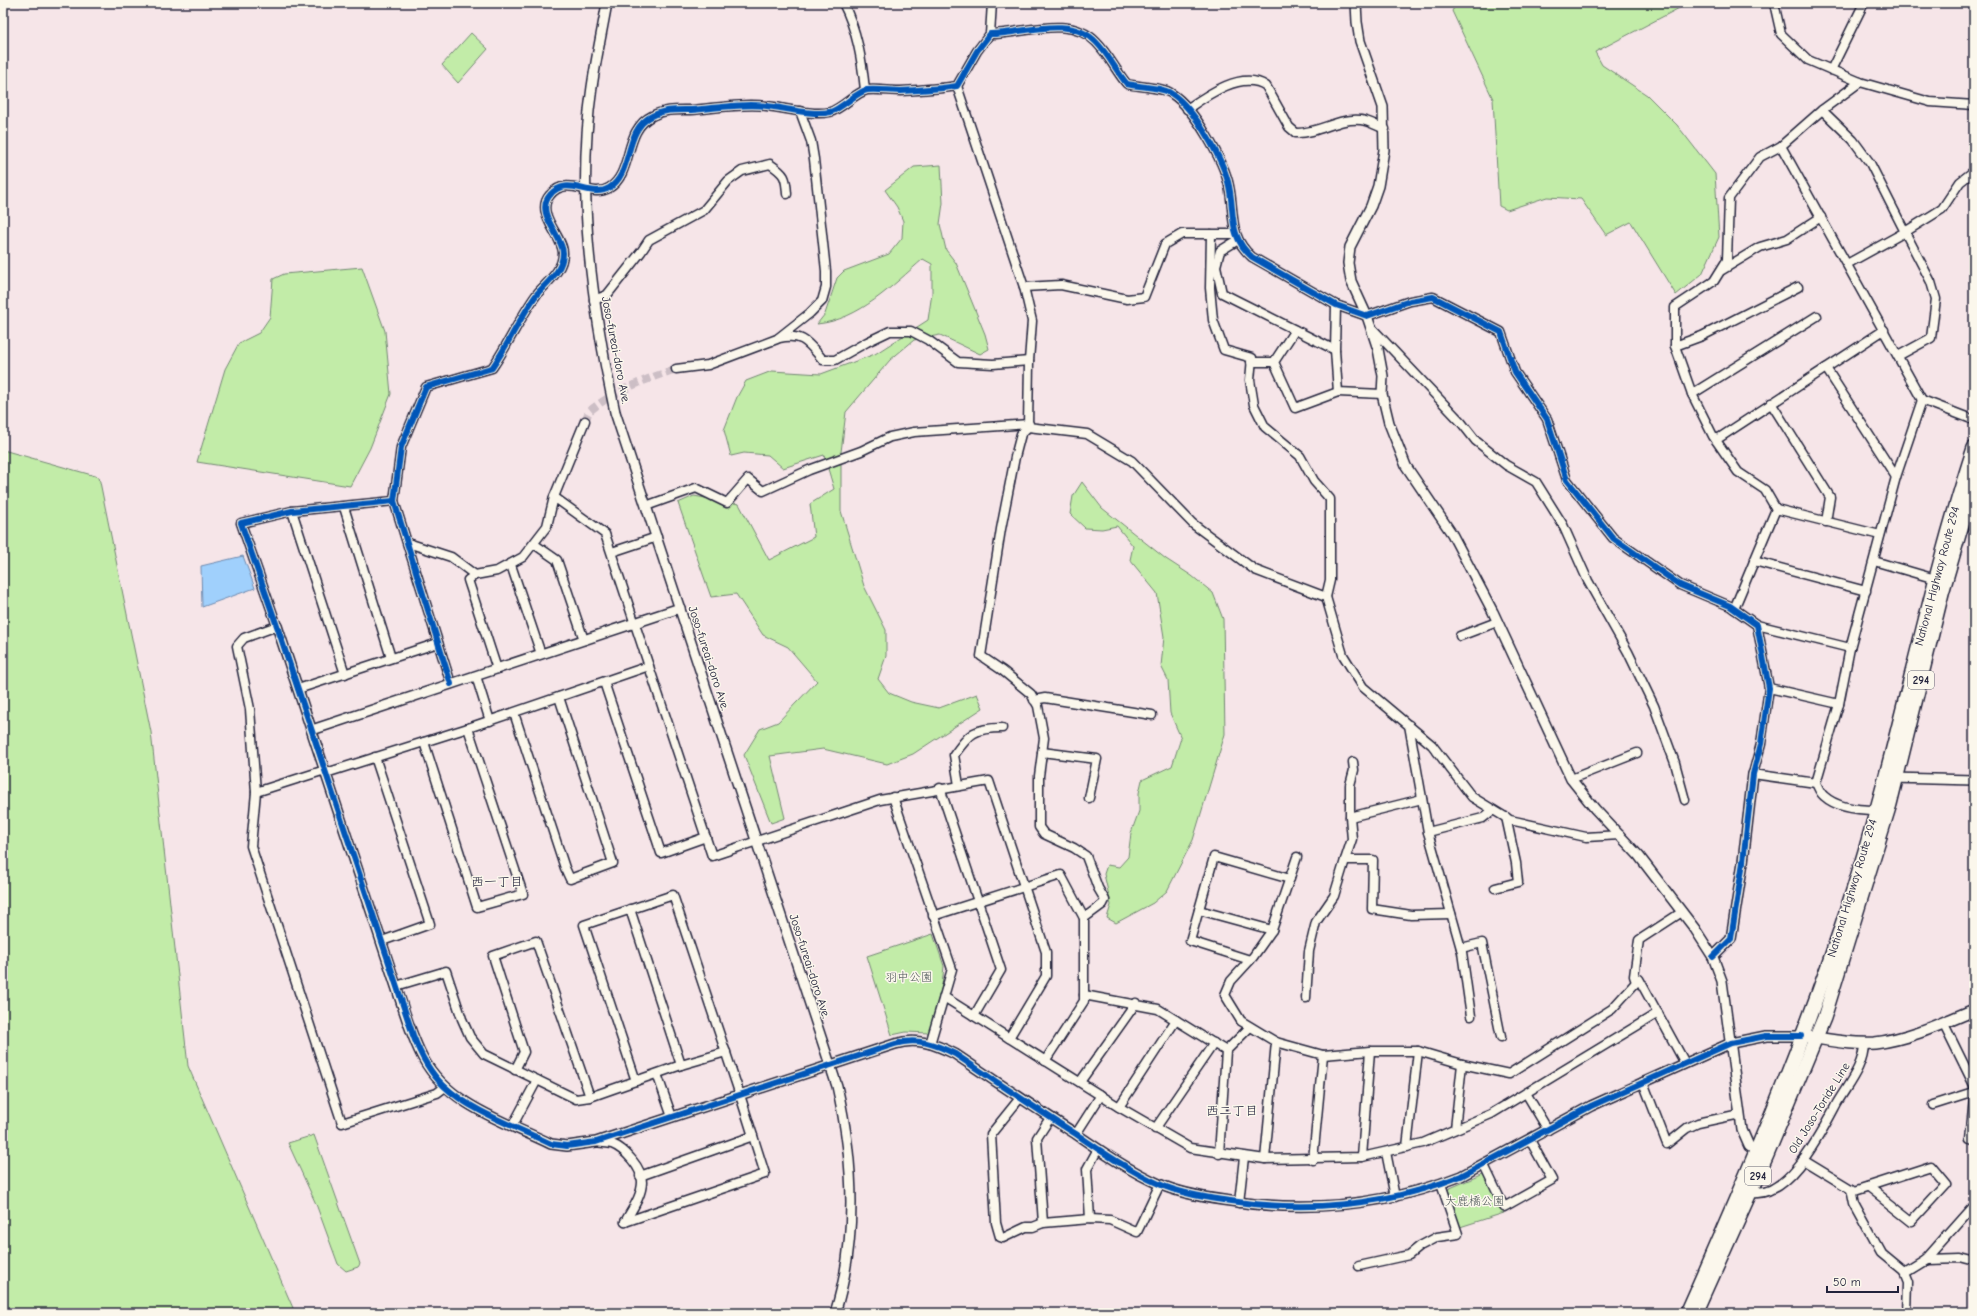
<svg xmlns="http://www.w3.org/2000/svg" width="1977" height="1316" font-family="'Comic Neue','Klee One',sans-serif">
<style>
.green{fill:#c2eca8;stroke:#728772}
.water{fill:#a0d0fc;stroke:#6e8aaf}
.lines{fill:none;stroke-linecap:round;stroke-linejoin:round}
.minor-tunnel{stroke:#ccbec5;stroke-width:8;stroke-dasharray:8 4;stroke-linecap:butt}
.minor-casing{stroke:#22223b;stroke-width:11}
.tertiary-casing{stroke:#22223b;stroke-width:12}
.secondary-casing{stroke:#22223b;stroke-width:14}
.trunk-casing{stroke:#22223b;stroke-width:16}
.minor{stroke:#fbf7ec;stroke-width:8}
.tertiary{stroke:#fbf7ec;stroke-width:9}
.secondary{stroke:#fbf7ec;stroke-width:11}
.trunk{stroke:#fbf7ec;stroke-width:13}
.cycleway-casing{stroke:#fbf7ec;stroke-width:8}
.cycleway{stroke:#0057b8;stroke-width:6}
.labels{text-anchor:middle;stroke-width:3;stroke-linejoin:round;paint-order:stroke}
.shield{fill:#fbf7ec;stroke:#636270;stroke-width:1}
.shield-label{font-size:11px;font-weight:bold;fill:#22223b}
.street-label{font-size:12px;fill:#22223b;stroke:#fbf7ec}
.park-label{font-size:12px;fill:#4a5456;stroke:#fbf7ec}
.neighbourhood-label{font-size:13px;fill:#22223b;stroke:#fbf7ec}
</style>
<rect width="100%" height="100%" fill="#f6e5e8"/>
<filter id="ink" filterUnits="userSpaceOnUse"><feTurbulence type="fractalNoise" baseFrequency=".025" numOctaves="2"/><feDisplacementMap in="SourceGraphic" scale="8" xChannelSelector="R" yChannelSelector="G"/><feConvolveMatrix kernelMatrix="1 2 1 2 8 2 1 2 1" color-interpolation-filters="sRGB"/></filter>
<g filter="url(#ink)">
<g class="green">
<polygon points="1457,3 1689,3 1595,52 1602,65 1647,95 1677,125 1715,174 1719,237 1702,274 1676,295 1631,222 1606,235 1581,199 1547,197 1507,210 1499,206 1493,99 1452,11"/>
<polygon points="471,33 488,49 458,83 442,65"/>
<path d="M941,165L943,203L940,224L946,250L956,263L985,334L989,349L980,354L940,335L914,340L890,360L846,412L841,452V511L864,586L886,630V656L878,679L889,693L911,702L939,708L977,694L983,708L913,754L887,764L823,749L770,756L785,818L771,823L744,755L760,729L778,722L817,681L788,647L763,635L736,594L711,597L678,503L694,496L739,504L769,560L814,537L810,504L834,489L824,455L783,468L768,455L744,453L731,456L724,430L737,397L746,381L772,371L821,374L875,354L928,320L932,293V264L923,259C893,285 859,320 817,324L825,314L837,278L844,271L889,254L902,238L903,221L897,207L885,190L914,167Z"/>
<polygon points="362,267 385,331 391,394 370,448 350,486 197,462 225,369 239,343 259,333 270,317 273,279 284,274"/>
<polygon points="3,450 99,477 151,732 188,1066 293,1308 292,1313 3,1313"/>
<polygon points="1082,482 1102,508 1166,559 1192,576 1213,593 1223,619 1225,734 1193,840 1167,891 1153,903 1116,923 1107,918 1111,905 1104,874 1107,865 1119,867 1128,857 1131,833 1139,811 1139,793 1142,780 1172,766 1181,738 1170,713 1168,680 1161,666 1164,637 1157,593 1130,560 1133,546 1117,526 1102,529 1085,528 1070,514 1073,496"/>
<polygon points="933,934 944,966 942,986 929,1033 906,1032 892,1035 867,956"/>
<polygon points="314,1135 360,1264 358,1267 346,1271 338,1264 316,1204 288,1143"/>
<polygon points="1485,1173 1504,1213 1460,1227 1448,1189"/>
</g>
<polygon class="water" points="243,556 255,588 202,607 201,566"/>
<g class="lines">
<path class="minor-tunnel" d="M585,421C587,417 588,412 591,410C614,391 649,378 676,369"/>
<defs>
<g id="minor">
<path d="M843,3C857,30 862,60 865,90"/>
<polyline points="1774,3 1781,34 1808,60 1860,82 1930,102 1974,105"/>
<polyline points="990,34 992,3"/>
<polyline points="1831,70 1864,3"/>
<polyline points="957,86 1024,287 1032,321 1029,361 1028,427 1087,434 1132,461 1193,524 1255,570 1326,597 1343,655 1363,687 1432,745 1472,797 1510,820 1586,837 1620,835"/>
<path d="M1187,109C1207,95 1242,70 1266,86L1289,127L1296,133C1318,134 1339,117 1361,120C1369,121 1377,126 1385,129"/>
<polyline points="1822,110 1853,140 1870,163 1905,232 1847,264"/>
<polyline points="1781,146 1922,400"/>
<polyline points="1235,234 1211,234 1210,288 1213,320 1224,350 1252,358 1250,380 1254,405 1265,427 1300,456 1314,481 1330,499 1330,580 1326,597"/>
<polyline points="1238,240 1220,251 1216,266 1222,293 1335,350"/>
<polyline points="1722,270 1760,247 1787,239 1821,217"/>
<polyline points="1024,287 1061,285 1127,299 1144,297 1165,244 1182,234 1211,234"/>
<path d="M594,300L607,295L641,252L649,240L704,210L728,181L742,171L770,164C785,174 786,177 787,194"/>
<polyline points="1336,305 1335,350 1338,392 1382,394"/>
<polyline points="1371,327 1461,422 1476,441 1506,465 1536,482 1563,525 1588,581 1628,652 1654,706 1675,763 1685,800"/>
<polyline points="1295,330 1274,362 1295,408 1338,392"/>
<path d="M779,338C804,333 808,343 823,360H835L867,342L890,331H911L928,340L958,362L993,364L1029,361"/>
<polyline points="1675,346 1702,336 1798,287"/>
<polyline points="1898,356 1931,338 1936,299 1931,282 1905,232 1942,209 1960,182 1974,171"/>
<polyline points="1251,362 1274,362"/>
<polyline points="1826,368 1896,477"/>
<polyline points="676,369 708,365 777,339 810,313 822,301 826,287 826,271 814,159 811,141 800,111"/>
<polyline points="1692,394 1817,316"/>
<polyline points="1771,403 1830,497 1826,522"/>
<polyline points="1028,427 1021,434 1015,457 1001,529 981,656 1003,671 1031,694 1038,706 1044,738 1039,776 1039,827 1044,834 1074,848 1086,856 1098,888 1105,900 1103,904 1084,918"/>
<polyline points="1716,440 1884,330"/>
<polyline points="554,497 585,421"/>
<polyline points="394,501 292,511 241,523 277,626 244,638 237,646 250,709 256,792 251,846 342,1123 437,1093 445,1087"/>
<polyline points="646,506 696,488 727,503 748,479 763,491 809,470 861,451 890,437 914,432 1029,424"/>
<polyline points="344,507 391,658"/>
<polyline points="1776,509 1880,535"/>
<polyline points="292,511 345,674"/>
<polyline points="408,543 451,557 475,575 497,571 523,557 547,526 554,497 605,534 712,856 880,800 989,781 1046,952 1046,976 1009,1038"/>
<polyline points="534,544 557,560 584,640"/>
<polyline points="612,552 657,537"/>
<polyline points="1754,561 1866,591"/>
<polyline points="1874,561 1939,580"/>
<polyline points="511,565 541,654"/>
<polyline points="475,575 468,580 497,669"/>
<polyline points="1734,609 1776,509 1765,490 1738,472 1713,436 1692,394 1675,346 1675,307 1714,281 1727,260 1729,198 1760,157 1781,146 1822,110 1860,82"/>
<polyline points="1757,625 1850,648"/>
<polyline points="1460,636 1497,622"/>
<polyline points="476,676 490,721"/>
<polyline points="604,682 661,853 706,837"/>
<path d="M451,684L394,501L401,447L426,387L492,368C508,345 520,317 537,294C547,282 563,271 563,253C563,236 534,213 550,195C567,174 590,199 609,188C634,173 623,130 652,116C665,109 677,110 691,110C716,108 742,103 767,106C785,108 813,116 830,112C843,108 856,92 867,90C878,89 890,91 901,91C920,90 938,89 957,86L977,51L990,34C1023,34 1069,14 1096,42C1109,55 1116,71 1127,84C1139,87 1163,87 1172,94C1194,108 1224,161 1229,186C1235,214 1228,236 1252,257L1336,305L1367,316L1410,301L1433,297L1501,332L1515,372L1547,419L1567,480L1613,538L1680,585L1730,606L1757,625L1769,688L1761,744L1753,774L1816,783L1839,704L1850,648L1896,477L1922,400L1974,420"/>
<polyline points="1769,688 1839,704"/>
<polyline points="298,689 438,643"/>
<polyline points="1034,700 1045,698 1152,715"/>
<polyline points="514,713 565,868 570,879 613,863 559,697"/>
<polyline points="1409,725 1428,832"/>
<polyline points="424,742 477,907 523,894 468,728"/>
<polyline points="1042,752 1097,759 1089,798"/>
<polyline points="375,757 430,924 382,941"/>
<polyline points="326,773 468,728 649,666"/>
<polyline points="1571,779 1637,753"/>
<path d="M1816,783C1818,787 1820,793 1824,796C1837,808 1859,810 1876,810"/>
<path d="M959,785L954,755C970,733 974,728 1002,728"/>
<polyline points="940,788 1001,970 974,1016"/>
<polyline points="256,792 325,770"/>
<polyline points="893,797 952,969 930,1044"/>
<polyline points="1350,817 1422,799"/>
<polyline points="1297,857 1272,930 1253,957 1231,981 1225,995 1241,1021 1276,1042 1323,1055 1370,1051 1418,1051 1462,1064 1509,1074 1612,1009 1639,979 1685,1063"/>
<polyline points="1345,860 1352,839 1350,817 1350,785 1354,770 1353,762"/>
<polyline points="1495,888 1518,882 1516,863 1506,817"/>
<polyline points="630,909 681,1065"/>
<polyline points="1199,910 1272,930"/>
<polyline points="933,916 1061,875 1084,918 1084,1001 1045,1061"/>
<polyline points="1461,948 1482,943 1501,1037"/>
<polyline points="1250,960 1190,941 1214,857 1290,879"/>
<polyline points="1636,982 1634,976 1639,940 1682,912"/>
<polyline points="396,986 446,971 462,1019 470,1037 484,1054 576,1099 590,1097 681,1065 726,1052"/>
<polyline points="1084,995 1158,1009 1226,1051"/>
<polyline points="944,997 1119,1107 1190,1148 1265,1159 1362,1157 1423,1143 1491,1114 1658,1013"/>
<polyline points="1306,998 1309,951 1316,922 1334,896 1345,860 1373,860 1372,909 1411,915 1451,914"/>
<polyline points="1471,1016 1462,952 1428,832 1483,818 1493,810"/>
<polyline points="1943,1022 1974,1085"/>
<polyline points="515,1070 524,1052 493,956 536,941 590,1097"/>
<polyline points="657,1074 672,1117"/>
<polyline points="1080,1082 1136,1003"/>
<polyline points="1643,1082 1667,1144 1687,1128 1698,1123 1740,1114"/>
<polyline points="1526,1093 1548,1130"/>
<polyline points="1020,1098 991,1134 996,1223 1000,1237 1003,1238 1026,1227 1033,1227 1043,1223 1090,1219 1110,1220 1137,1232 1160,1184"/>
<polyline points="1974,1098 1970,1139 1974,1140"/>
<polyline points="1933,1105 1974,1092"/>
<polyline points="1119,1107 1176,1020"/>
<polyline points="513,1125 537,1080"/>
<polyline points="1155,1129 1214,1043"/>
<polyline points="1455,1129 1462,1064"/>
<polyline points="1076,1134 1101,1095"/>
<path d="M596,1142C601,1143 608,1143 612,1144C625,1149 642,1168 642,1182C642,1196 631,1211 625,1222"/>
<polyline points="1407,1147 1418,1051"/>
<polyline points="1386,1152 1395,1197"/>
<polyline points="1219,1154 1226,1051 1250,1027"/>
<polyline points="1362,1157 1370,1051"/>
<polyline points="1265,1159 1276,1042"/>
<polyline points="1313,1160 1323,1055"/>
<polyline points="1803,1160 1854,1191 1931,1166 1946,1184 1912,1221 1869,1187"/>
<polyline points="1484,1165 1504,1207 1552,1180 1530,1140"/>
<polyline points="640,1176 753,1136"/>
<polyline points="1851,1189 1854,1204 1881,1253 1904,1272 1925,1259 1973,1205"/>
<path d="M1748,1192C1787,1203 1822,1131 1837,1103C1848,1084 1864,1066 1864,1043"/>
<polyline points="1239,1203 1244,1157"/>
<polyline points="1090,1219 1087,1169 1098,1149"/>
<polyline points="625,1222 765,1174 740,1095 673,895 584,925 636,1081"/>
<polyline points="1043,1223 1037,1138 1050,1118"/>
<polyline points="1925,1259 1959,1258 1974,1262"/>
<polyline points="1359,1266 1409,1255 1420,1246 1437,1237 1458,1234 1441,1184"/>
<polyline points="1904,1272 1908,1282 1907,1313"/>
</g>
<g id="tertiary">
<path d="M607,3C602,31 596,59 592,87C576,195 592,306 615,412L837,1086C854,1161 858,1239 835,1313"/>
<polyline points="1356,3 1357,22 1360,41 1383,107 1384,150 1378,186 1371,206 1350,247 1348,263 1351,281 1367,316 1378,349 1383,376 1382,394 1389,423 1406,466 1452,534 1493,612 1571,779 1595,809 1639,856 1695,929 1713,957 1722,981 1742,1130 1749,1146 1756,1151"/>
<path d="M277,626L396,986C404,1010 411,1036 423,1058C448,1105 506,1122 551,1144L567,1146L596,1142L895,1044C916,1037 935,1044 955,1054C995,1081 1035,1108 1076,1134C1102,1152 1130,1171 1159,1184C1179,1193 1202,1197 1223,1200C1304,1213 1385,1206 1461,1176L1591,1106L1731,1043L1766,1036H1801"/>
<polyline points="312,730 680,608"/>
<polyline points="1892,778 1974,780"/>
<polyline points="1713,957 1731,939 1743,862 1753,774"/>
</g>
<path id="secondary" d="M1809,1037C1831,1040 1853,1045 1875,1043C1909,1039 1943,1023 1974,1010"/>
<g id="trunk">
<path d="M1686,1313C1746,1178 1805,1041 1850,900C1898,751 1925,597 1974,448"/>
<polyline points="1696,1313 1767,1155 1824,1018 1890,804 1942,593 1974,483"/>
</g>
</defs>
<use href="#minor" class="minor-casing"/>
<use href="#tertiary" class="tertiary-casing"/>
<use href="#secondary" class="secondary-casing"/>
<use href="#trunk" class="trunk-casing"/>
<use href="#minor" class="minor"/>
<use href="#tertiary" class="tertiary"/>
<use href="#secondary" class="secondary"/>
<use href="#trunk" class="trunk"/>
<defs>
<g id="cycleway">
<path d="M394,501L292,511L241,523L277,626L413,1035C420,1054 429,1072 444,1086C470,1111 519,1128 551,1144L567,1146L596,1142L895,1044C916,1037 935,1044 955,1054C995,1081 1035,1108 1076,1134C1102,1152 1130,1171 1159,1184C1179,1193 1202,1197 1223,1200C1304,1213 1385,1206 1461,1176L1591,1106L1731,1043L1766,1036H1801"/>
<path d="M451,684L394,501L401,447L426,387L492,368C508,345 520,317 537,294C547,282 563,271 563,253C563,236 534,213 550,195C567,174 590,199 609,188C634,173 623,130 652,116C665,109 677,110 691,110C716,108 742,103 767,106C785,108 813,116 830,112C843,108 856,92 867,90C878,89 890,91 901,91C920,90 938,89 957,86L977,51L990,34C1023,34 1069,14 1096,42C1109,55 1116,71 1127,84C1139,87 1163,87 1172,94C1194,108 1224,161 1229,186C1235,214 1228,236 1252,257L1336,305L1367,316L1410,301L1433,297L1501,332L1515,372L1547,419L1567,480L1613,538L1680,585L1730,606L1757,625L1769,688L1761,744L1753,774L1743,862L1731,939L1713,957"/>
</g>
</defs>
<use href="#cycleway" class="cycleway-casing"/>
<use href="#cycleway" class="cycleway"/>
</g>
</g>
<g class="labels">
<g class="shield">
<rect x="1908" y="671" width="26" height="18" rx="3"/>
<rect x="1745" y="1167" width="26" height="18" rx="3"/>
</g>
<g class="shield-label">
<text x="1921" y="684">294</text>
<text x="1758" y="1180">294</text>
</g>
<g class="street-label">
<text transform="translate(616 350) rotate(79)" y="4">Joso-fureai-doro Ave.</text>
<text transform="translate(1937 576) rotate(-75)" y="4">National Highway Route 294</text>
<text transform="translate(709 658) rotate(72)" y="4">Joso-fureai-doro Ave.</text>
<text transform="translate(1852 888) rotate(-73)" y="4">National Highway Route 294</text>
<text transform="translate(810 966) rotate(72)" y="4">Joso-fureai-doro Ave.</text>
<text transform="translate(1819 1108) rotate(-58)" y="4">Old Joso-Toride Line</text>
</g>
<g class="park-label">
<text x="909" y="981">羽中公園</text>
<text x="1475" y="1205">大鹿橋公園</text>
</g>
<g class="neighbourhood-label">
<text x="497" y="886">西一丁目</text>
<text x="1232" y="1115">西二丁目</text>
</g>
</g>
<rect width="1977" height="1316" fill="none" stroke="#fbf7ec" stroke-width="16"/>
<rect x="8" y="8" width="1961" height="1300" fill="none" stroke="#22223b" stroke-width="1.5" filter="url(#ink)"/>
<path d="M1827 1286v6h71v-6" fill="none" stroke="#22223b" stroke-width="2"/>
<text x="1833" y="1286" font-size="12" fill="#22223b" stroke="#fbf7ec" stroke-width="3" paint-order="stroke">50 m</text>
</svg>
